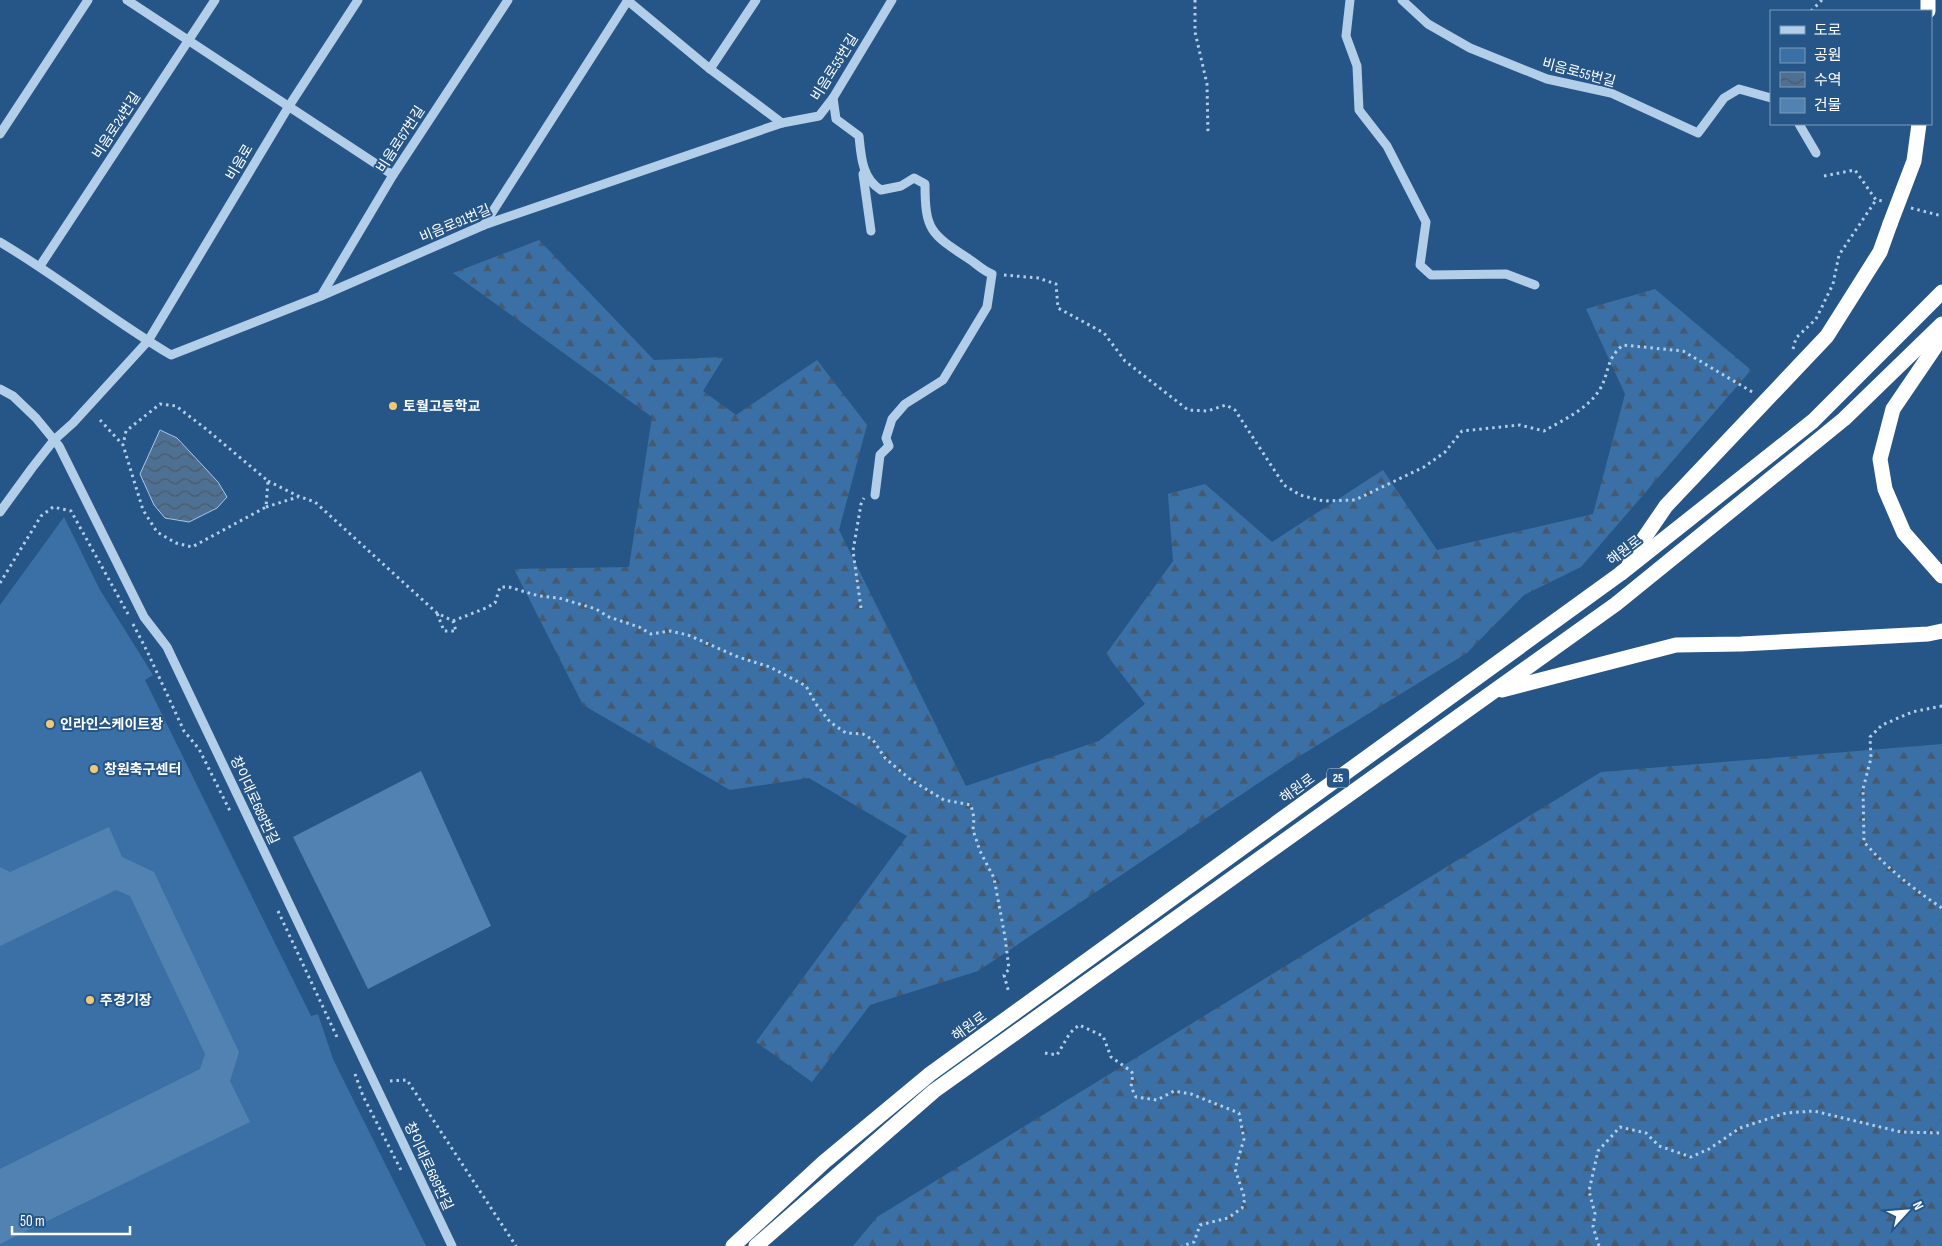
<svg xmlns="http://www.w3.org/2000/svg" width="1942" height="1246" font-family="'Sofia Sans Condensed','Noto Sans KR',sans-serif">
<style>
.forest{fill:url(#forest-firs)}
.park{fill:#3a70a5}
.water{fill:url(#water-waves);stroke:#a6c9ea}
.building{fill:#5282b2}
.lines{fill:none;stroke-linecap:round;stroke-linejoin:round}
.path{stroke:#b2cee9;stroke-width:3;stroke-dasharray:2.5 4;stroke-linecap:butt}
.minor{stroke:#b2cee9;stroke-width:9}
.highway{stroke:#fff;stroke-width:15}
.highway-bridge{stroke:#fff;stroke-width:15}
.poi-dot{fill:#f2c877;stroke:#265688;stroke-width:2}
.labels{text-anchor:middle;stroke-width:4;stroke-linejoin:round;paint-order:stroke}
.shield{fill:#265688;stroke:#beccdb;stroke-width:1}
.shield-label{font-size:12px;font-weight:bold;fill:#fff}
.street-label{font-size:14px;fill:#fff;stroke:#265688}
.poi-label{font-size:14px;font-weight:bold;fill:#fff;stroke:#265688;text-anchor:start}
</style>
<defs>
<pattern id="forest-firs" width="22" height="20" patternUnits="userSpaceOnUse" patternTransform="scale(1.25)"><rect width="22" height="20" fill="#3a70a5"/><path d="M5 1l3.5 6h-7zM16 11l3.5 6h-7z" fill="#455a70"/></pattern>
<pattern id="water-waves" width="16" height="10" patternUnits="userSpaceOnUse" patternTransform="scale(1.25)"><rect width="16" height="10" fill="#4e7093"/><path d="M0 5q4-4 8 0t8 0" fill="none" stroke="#4d5a68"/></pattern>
</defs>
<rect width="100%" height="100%" fill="#265688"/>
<g class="forest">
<polygon points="539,240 654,360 724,357 703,391 736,415 817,360 867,425 839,530 966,786 1099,741 1145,704 1106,654 1173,561 1168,494 1205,484 1272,542 1383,470 1437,550 1593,514 1625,394 1586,309 1655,289 1751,370 1581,567 1524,595 1467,653 1290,762 978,971 870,1005 812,1082 756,1042 907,836 809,778 730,790 583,705 514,569 629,567 652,417 453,273"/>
<polygon points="1942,744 1942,1246 853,1246 877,1217 1601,772"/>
</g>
<polygon class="park" points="64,517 100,590 153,675 145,680 311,1016 318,1014 333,1059 426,1246 0,1246 0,605"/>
<polygon class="water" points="160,430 177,438 218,482 227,497 217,508 189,522 165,518 154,505 140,474"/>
<g class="building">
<polygon points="421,771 491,926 368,989 293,837"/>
<polygon points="109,827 122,857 154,872 239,1052 230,1081 250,1122 0,1244 0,1169 200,1069 205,1054 130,896 116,890 0,946 0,867 10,872"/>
</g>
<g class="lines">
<g class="path">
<polyline points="1195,0 1195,32 1207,84 1208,135"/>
<polyline points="1811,11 1822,0"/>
<polyline points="1824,176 1855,170 1876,200 1883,201"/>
<polyline points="1911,208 1942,216"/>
<path d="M1004,275L1038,278L1056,284L1058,308L1104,333L1125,361L1188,410L1207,411L1226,405L1235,410L1284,485L1300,495L1323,501L1355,500L1424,467L1445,452L1462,431L1520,425L1544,431C1563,420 1588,409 1600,389C1610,372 1605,360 1623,345L1683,351L1754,393"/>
<polyline points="1793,349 1796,338 1816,319 1833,284 1839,255 1876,200"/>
<polyline points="100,420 123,445 143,510 157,532 176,543 192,547 266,507 268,481 206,429 176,406 160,404 126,431 123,445"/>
<polyline points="268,481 298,496 315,502 437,613 453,621 456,631 444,631 437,613"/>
<polyline points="266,507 298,497"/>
<polyline points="0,583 41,516 53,507 71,511 128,614"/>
<polyline points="861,608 853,551 861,504 864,498"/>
<polyline points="453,621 486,608 495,603 500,587 509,587 539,596 559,598 596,609 609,617 639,627 651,634 670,631 688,635 738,657 770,667 806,686 816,704 830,722 846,733 863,734 873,740 885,758 911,780 944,800 971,805 974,818 973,830 980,851 994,878 1005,937 1009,969 1004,975 1009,993"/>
<polyline points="133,624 147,651 184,731 199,749 230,811"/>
<path d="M1942,706L1912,712L1882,725L1870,737L1871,758L1863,789L1864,842C1887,868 1913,889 1942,908"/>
<polyline points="278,911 337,1037"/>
<polyline points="1045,1053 1057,1055 1070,1033 1079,1025 1103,1036 1111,1057 1131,1071 1133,1074 1131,1087 1136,1097 1157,1100 1174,1091 1191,1094 1239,1113 1244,1139 1235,1169 1245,1199 1242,1208 1228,1218 1200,1225 1194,1242 1182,1246"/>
<polyline points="355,1074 363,1096 402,1172"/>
<polyline points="390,1081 407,1080 516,1246"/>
<polyline points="1599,1246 1593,1227 1595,1214 1589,1191 1598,1151 1620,1127 1646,1133 1659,1146 1691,1157 1709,1149 1740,1128 1786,1113 1814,1111 1901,1132 1942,1133"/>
</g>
<g class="minor">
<polyline points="127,0 393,175"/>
<polyline points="627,0 710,69 782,123"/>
<polyline points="1350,0 1346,36 1357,66 1359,110 1387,146 1426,222 1420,265 1431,275 1506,274 1535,285"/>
<polyline points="1402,0 1428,24 1470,48 1547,79 1611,93 1698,133 1724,98 1739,89 1771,98"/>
<polyline points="710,69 756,0"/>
<path d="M833,98L836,119L859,136C861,156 862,179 881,190L901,186L914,178L925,184C925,231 931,234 969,259C977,264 983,271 992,274L987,307L943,380L905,404L892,419L886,438L889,446L880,455L875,495"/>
<polyline points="1799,124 1816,153"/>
<polyline points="0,134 88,0"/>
<polyline points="863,174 871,231"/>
<polyline points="484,225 628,0"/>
<path d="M0,242C59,277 112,320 171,355L321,296L484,225L782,123L819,116L833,98L892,0"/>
<polyline points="40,266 215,0"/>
<polyline points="321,296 393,175 508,0"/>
<polyline points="0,389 13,396 36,418 59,446 144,617 167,647 452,1246"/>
<polyline points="0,512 32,468 54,440 73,423 148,341 289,106 358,0"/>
</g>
<g class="highway">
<polyline points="1928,11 1928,0"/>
<polyline points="1942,337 1893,409 1880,459 1885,489 1904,533 1942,576"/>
<polyline points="1629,560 1666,506 1827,336 1880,252 1890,224"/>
<polyline points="1502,690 1676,645 1741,644 1928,634 1942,631"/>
<polyline points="733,1246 824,1162 930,1074 1620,574 1813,421 1942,292"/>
<polyline points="756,1246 934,1091 1616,604 1844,419 1942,324"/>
</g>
<polyline class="highway-bridge" points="1890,224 1914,161 1919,124"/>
</g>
<g class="poi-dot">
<circle cx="393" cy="406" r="5"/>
<circle cx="50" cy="724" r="5"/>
<circle cx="94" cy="769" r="5"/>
<circle cx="90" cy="1000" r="5"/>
</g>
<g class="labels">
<rect class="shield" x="1327" y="768.5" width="22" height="19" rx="4"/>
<g class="shield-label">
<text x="1338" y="782">25</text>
</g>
<g class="street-label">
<text transform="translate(834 67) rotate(-58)" y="5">비음로55번길</text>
<text transform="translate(1579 72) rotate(15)" y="5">비음로55번길</text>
<text transform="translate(116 125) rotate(-57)" y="5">비음로24번길</text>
<text transform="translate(400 139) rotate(-57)" y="5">비음로67번길</text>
<text transform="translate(239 162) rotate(-59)" y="5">비음로</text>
<text transform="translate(455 223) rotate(-23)" y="5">비음로91번길</text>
<text transform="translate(1624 550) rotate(-38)" y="5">해원로</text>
<text transform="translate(1297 788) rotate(-36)" y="5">해원로</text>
<text transform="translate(255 800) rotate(65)" y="5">창이대로689번길</text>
<text transform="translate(969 1026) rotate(-36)" y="5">해원로</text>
<text transform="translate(429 1166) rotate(65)" y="5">창이대로689번길</text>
</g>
<g class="poi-label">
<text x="403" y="411">토월고등학교</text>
<text x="60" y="729">인라인스케이트장</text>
<text x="104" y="774">창원축구센터</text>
<text x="100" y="1005">주경기장</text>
</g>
</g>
<rect x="1770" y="10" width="162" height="115" fill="#265688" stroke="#7d9ab8"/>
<rect x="1780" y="26" width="25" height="8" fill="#b2cee9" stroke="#7d9ab8"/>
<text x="1814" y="35" font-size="15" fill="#ffffff">도로</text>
<rect x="1780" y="48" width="25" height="15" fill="#3a70a5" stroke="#7d9ab8"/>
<text x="1814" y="60" font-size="15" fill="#ffffff">공원</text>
<rect x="1780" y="72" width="25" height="15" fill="url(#water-waves)" stroke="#7d9ab8"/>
<text x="1814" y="85" font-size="15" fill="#ffffff">수역</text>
<rect x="1780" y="98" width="25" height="15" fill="#5282b2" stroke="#7d9ab8"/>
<text x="1814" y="110" font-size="15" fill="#ffffff">건물</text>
<g transform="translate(1907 1211) rotate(64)" stroke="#265688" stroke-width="4" paint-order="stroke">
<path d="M0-4L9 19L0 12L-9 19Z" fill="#ffffff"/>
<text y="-8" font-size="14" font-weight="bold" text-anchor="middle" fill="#ffffff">N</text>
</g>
<path d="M12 1226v8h118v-8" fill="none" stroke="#ffffff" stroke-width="2.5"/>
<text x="20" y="1226" font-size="15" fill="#ffffff" stroke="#265688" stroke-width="4" paint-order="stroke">50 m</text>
</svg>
